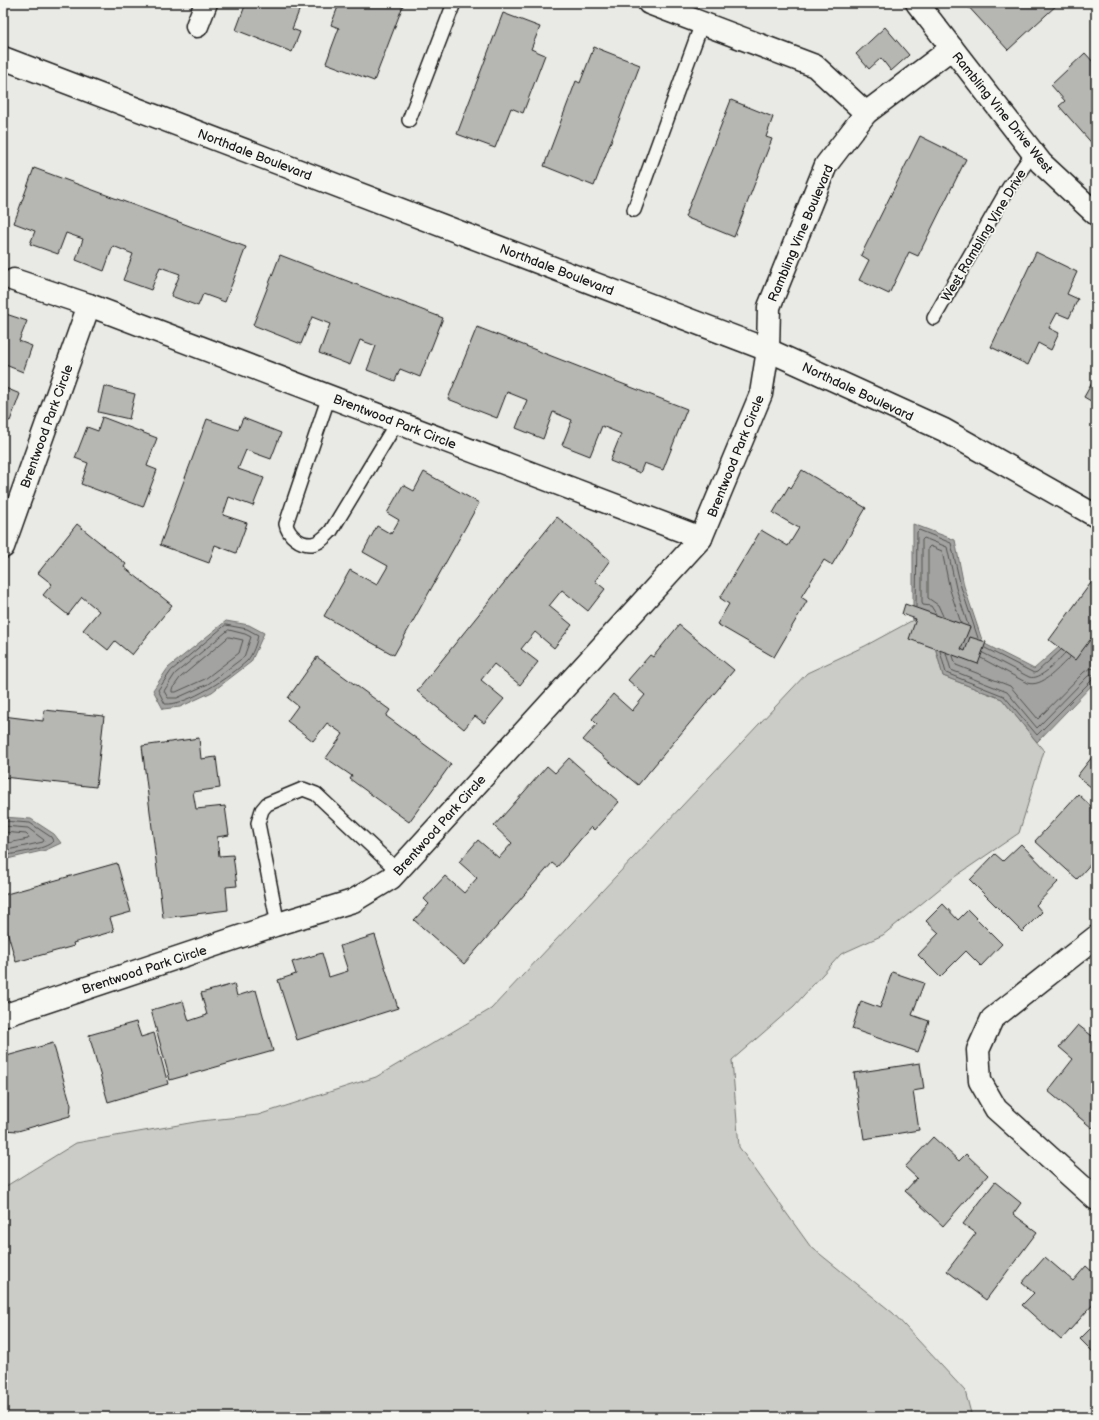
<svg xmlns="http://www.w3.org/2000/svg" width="1099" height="1420" font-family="'Balsamiq Sans',sans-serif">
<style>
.green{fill:#cbcbc7;stroke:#747472}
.water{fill:#a3a3a1;stroke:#6d6d6c}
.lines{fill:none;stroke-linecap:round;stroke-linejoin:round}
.shore{stroke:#525251;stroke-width:1}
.building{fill:#b6b6b3;stroke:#1c1c1c}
.service-casing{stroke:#1c1c1c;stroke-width:16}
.minor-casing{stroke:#1c1c1c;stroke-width:25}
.service{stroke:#f6f6f2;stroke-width:13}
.minor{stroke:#f6f6f2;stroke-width:22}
.labels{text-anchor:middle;stroke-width:3.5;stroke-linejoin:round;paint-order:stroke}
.street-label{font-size:13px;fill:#1c1c1c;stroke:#f6f6f2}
</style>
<rect width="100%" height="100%" fill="#e9e9e5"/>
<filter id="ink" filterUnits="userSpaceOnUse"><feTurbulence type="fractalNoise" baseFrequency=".025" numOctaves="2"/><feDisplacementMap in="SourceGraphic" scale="8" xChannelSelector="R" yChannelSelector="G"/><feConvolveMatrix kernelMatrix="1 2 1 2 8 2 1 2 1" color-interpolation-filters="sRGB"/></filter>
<g filter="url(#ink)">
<polygon class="green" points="926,613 943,676 1002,699 1044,751 1019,833 953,878 883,935 841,954 794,1006 732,1060 739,1147 810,1246 893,1313 965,1391 972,1417 3,1417 3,1188 76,1143 201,1121 258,1115 376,1077 491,1009 807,673 865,646"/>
<g class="water">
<polygon points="913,524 955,540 964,586 983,643 1034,669 1067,640 1096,610 1096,681 1037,742 1002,699 943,676 926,614 913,621"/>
<polygon points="226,621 249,625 264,633 251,662 212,692 180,707 163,709 153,690 168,668"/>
<polygon points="3,817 31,819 54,834 61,843 46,850 3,860"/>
</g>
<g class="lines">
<g class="shore">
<polyline points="916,607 917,532 919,530 951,543 961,587 978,638"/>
<polyline points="936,614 931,606 923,605 922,603 922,540 924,538 947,547 956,588 968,625"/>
<polyline points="943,616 938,605 928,598 928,548 930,546 942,551 950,590 961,623"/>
<path d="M226,625L247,629L258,635C257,642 252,656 247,661C231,676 187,706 165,704L158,690L171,671Z"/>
<polygon points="229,630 245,634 251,637 244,657 208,684 177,698 168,698 164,691 175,674"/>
<polygon points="229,637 243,640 239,653 205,679 176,692 172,692 172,689 180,678"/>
<polyline points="985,648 1034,673 1037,672 1061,650"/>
<polyline points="940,651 946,673 1004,696 1037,735 1092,680 1096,679"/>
<polyline points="946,653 951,670 1007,692 1037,728 1088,676 1096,674"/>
<path d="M983,653L1029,677C1041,681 1057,661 1065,653"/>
<polyline points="953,656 956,665 1010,686 1038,719 1084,672 1089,669 1096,668"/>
<path d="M981,658L1027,683C1043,688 1059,667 1070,657"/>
<path d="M3,821L30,823L51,837L53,841C46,850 15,853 3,856"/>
<polyline points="3,826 28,828 44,840 43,842 3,851"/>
<polyline points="3,832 26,834 29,837 28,839 3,844"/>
</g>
</g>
<g class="building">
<polygon points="246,3 302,3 292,29 300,32 292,52 236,30"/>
<polygon points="348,3 404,3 374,81 326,63 339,28 331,25 339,4 347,7"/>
<polygon points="965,3 1059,3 1008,50"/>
<polygon points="503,13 540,27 531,49 545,55 523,113 511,108 495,148 457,134"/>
<polygon points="885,27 909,55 891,71 881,58 869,69 856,54"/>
<polygon points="594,47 640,65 594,186 544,166 576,81 580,83"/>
<polygon points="1085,53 1096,65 1096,148 1059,106 1065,101 1051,85"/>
<polygon points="731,100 773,117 766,137 772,139 734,237 685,217"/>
<polygon points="920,136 966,159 918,256 909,252 889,294 859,280 869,260 861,255"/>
<polygon points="34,168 246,247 225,302 203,294 198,306 171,296 180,274 160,267 151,290 123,280 133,254 113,246 104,271 76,260 83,239 66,233 58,254 30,244 35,231 14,223"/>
<polygon points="1036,252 1077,272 1067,294 1078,299 1069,318 1057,313 1049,328 1059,333 1051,350 1038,343 1028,365 991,347"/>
<polygon points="280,255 443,318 420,377 400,369 395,381 367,370 376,346 360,340 350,365 319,353 330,324 312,317 301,344 253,325"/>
<polygon points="3,313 27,321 19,341 32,346 23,372 3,364"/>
<polygon points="477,327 687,409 663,470 644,463 640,473 610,461 621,434 602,426 590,456 562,445 572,420 553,412 543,439 516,428 527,400 507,392 497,418 448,399"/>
<polygon points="1096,376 1096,404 1084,397"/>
<polygon points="104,386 135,394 129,419 98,412"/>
<polygon points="3,387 20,394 10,421 3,419"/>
<polygon points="102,417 157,438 147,466 157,470 143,507 81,484 88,463 75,458 87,427 98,431"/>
<polygon points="243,418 281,433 271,459 246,450 238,469 264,478 253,506 229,497 223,515 247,523 236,553 215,545 209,563 160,545 207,419 238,430"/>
<polygon points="802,470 866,508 832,565 824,560 801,597 807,601 774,657 717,624 729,604 720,598 761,530 788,546 799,528 773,513 789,486 791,488"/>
<polygon points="424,472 479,503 394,655 324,616 350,570 377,585 388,566 363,552 377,526 391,534 399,520 387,513 403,485 414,491"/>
<polygon points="557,517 610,560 595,581 605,589 588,611 562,590 549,606 572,625 554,648 535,632 521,649 538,662 520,685 494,664 481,680 504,699 484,723 475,716 464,729 417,691"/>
<polygon points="77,524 126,564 124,567 172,605 132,655 115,641 108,650 83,630 99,611 82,597 68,615 43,595 52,584 38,573"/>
<polygon points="1096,576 1096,632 1075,660 1049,640"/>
<polygon points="905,604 970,627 961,649 965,651 970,637 986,642 978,664 909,639 916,619 902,614"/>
<polygon points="679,625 734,670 638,785 583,740 597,724 592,719 613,694 632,711 645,695 628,680 650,655 653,657"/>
<polygon points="317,657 390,710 386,716 451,764 409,822 350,779 352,776 326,758 343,734 327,723 313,741 287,721 298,706 288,698"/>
<polygon points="44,710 104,716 96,787 3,777 3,716 43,721"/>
<polygon points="199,738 201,759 216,757 220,788 193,792 196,809 225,806 229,835 217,837 219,856 233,855 237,886 226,887 228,910 163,918 142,746"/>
<polygon points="1096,752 1096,791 1077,776"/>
<polygon points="569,758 619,802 594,830 591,827 557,867 552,863 464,964 414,920 429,904 424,899 445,876 464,893 477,878 459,862 478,840 499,858 512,843 494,826 547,766 555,773"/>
<polygon points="1078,794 1096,811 1096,858 1077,879 1035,841"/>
<polygon points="1021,844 1058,882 1036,905 1042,912 1022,932 970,880 995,854 1003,861"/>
<polygon points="117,863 131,912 110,918 114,931 73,943 74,946 16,962 3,917 3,895"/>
<polygon points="943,904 958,920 968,910 1002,944 981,966 966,951 940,977 918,955 939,933 926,921"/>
<polygon points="375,935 398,1008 297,1040 278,980 296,974 292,962 322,953 329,977 348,971 340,946"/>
<polygon points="892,972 924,983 912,1015 929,1021 918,1052 852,1029 861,1001 880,1008"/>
<polygon points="234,984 237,996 256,990 273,1051 170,1080 151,1010 183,1001 189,1021 207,1015 201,993"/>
<polygon points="136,1022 141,1037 154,1033 168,1084 108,1102 89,1035"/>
<polygon points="1078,1025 1096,1039 1096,1124 1092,1128 1048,1091 1073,1059 1059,1047"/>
<polygon points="53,1043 71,1105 70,1116 18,1131 3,1130 3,1057"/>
<polygon points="920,1063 924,1089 913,1091 919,1130 864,1139 854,1073"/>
<polygon points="933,1137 959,1161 966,1154 988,1175 943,1226 905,1191 917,1178 905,1167"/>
<polygon points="995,1182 1021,1203 1013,1214 1037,1232 986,1300 947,1271 976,1233 963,1224"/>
<polygon points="1045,1257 1073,1281 1086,1266 1096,1275 1096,1301 1061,1340 1022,1305 1034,1293 1022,1283"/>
<polygon points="1096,1323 1096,1355 1080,1339"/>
</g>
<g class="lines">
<defs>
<g id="service">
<polyline points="409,120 454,3"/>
<polyline points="634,210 702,23"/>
<polyline points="934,318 1009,187 1033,153"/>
<path d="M329,396L286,524C288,535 300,545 312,544C320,543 325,537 331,531L397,422"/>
<polyline points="278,925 258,823 262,810 267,804 303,789 316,794 398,871"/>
</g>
<g id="minor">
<polyline points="649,3 815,66 866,113"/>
<polyline points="917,3 1041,163 1096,214"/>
<polyline points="197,26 206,3"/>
<polyline points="3,58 768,350 944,430 1096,516"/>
<polyline points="14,280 89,305 701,538"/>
<polyline points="3,547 89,305"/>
<polyline points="1096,937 992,1019 978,1050 980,1081 996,1109 1096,1199"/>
<polyline points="3,1016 275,925 353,901 391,878 701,538 761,394 768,350 769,307 826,165 866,113 952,48"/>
</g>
</defs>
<use href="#service" class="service-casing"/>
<use href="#minor" class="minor-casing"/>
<use href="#service" class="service"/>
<use href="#minor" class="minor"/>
</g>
</g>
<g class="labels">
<g class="street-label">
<text transform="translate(1003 112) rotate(51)" y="5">Rambling Vine Drive West</text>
<text transform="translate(255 154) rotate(21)" y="5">Northdale Boulevard</text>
<text transform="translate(800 233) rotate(-67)" y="5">Rambling Vine Boulevard</text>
<text transform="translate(983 235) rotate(-59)" y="5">West Rambling Vine Drive</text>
<text transform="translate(557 269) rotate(21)" y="5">Northdale Boulevard</text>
<text transform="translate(858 391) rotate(25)" y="5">Northdale Boulevard</text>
<text transform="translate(395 421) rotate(21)" y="5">Brentwood Park Circle</text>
<text transform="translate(46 426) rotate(-70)" y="5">Brentwood Park Circle</text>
<text transform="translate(735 456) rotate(-68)" y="5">Brentwood Park Circle</text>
<text transform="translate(439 825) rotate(-48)" y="5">Brentwood Park Circle</text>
<text transform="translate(144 969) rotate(-18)" y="5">Brentwood Park Circle</text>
</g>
</g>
<rect width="1099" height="1420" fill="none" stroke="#f6f6f2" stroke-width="16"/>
<rect x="8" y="8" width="1083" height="1404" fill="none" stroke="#1c1c1c" stroke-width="1.5" filter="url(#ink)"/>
</svg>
